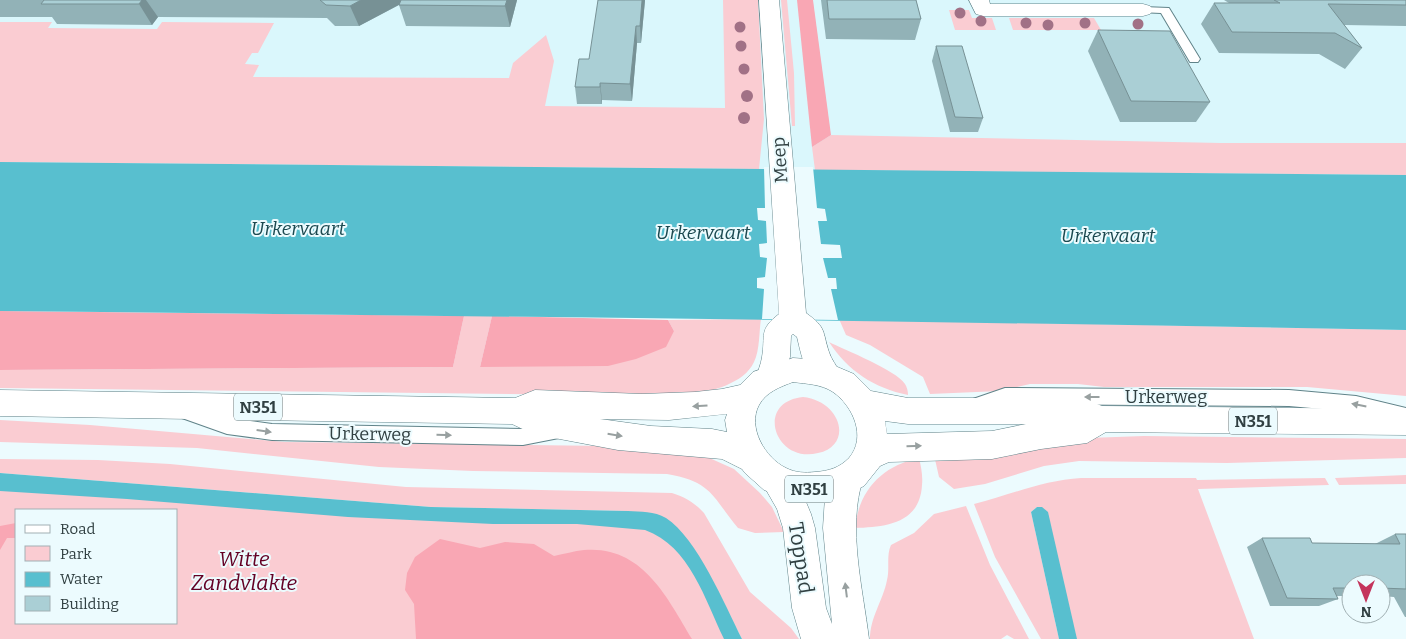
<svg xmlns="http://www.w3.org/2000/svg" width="1406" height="639" font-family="Bitter,serif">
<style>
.built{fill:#daf7fc}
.green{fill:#faccd2;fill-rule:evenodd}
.forest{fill:#f9a7b4}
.water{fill:#58bfcf}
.pier{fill:#ecfbfe}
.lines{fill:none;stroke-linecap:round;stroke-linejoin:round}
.lane-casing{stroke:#608389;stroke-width:2}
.street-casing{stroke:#608389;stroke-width:1}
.secondary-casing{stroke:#608389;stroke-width:1}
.primary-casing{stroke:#608389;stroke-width:1}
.lane{fill:#fff;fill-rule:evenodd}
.street{fill:#fff;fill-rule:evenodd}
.secondary{fill:#fff;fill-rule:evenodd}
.primary{fill:#fff;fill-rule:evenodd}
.tree{fill:#a17186}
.wall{fill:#92b2b7}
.shaded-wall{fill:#779195}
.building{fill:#aacfd5;stroke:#779195}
.oneway{fill:#98a0a0}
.labels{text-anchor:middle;stroke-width:4;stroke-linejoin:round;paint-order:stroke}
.shield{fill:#ecfbfe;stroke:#69787a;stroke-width:1}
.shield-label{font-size:16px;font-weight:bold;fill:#314042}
.street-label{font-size:18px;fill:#314042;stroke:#ecfbfe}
.water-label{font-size:19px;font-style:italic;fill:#1b4950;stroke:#ecfbfe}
.near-street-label{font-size:21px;fill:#314042;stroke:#ecfbfe}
.near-park-label{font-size:21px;font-style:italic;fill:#630024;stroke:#ecfbfe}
</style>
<rect width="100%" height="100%" fill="#ecfbfe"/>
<polygon class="built" points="0,0 1406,0 1406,207 0,195"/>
<g class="green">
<polygon points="723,0 758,0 764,119 759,169 0,162 0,22 52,22 48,28 157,29 162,22 274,23 258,53 252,53 245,64 259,65 253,77 509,78 513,63 546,35 554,61 545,106 725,108"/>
<polygon points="781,0 787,0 794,73 795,126 792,126"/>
<polygon points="949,10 969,10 972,18 992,18 996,30 955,30"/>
<polygon points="1009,18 1094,18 1101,30 1013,30"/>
<polygon points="831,135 1221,143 1406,143 1406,175 815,170 812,147"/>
<path d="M464,316H492L480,367L674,331L668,320L761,319C759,331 760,350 754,362C744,384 711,391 689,396L0,388V370L453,367Z"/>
<polygon points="839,319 1406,330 1406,396 1307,387 1104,387 1078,384 1030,384 1000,391 930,394 923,377 870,345 846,335"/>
<path d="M829,342C845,350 896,370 905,384C907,387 908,391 908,395C874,388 848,371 829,342Z"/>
<path d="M803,397C841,401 854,445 818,453C775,464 754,402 803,397Z"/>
<path d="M0,420L90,425L285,442L607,446L705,456L734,469L760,493L772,507L784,532L755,533L738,528C712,497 713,482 667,474L473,471L379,467L197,448L0,442Z"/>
<polygon points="1144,436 1406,439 1406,458 1227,463 1079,461 1044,466 985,484 954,489 939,477 934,455 1088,438"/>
<path d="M919,458C921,466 923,476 922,485C920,524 885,527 855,528C859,490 882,466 919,458Z"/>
<path d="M0,459L98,460L170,464L406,487L672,493C685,497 695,503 704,513L750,592L791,628L799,639H742L714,584L689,543L679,530L673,524L628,511L431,507L0,473Z"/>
<polygon points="1406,475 1406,484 1339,485 1335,478"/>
<path d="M1081,478H1196L1197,480L1325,478L1329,485L1198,489L1254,639H1076L1037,507L1031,512L1059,639H1041L995,557L974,504C1010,495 1044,480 1081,478Z"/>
<path d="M0,481L345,512L642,519L669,530L733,639H0ZM16,510H176V623H16Z"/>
<path d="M966,506L990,565L1029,639H1014L1007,635L1001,639H870C870,617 883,601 887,580C890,569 886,555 891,545L914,533L934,514Z"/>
</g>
<g class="forest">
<polygon points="797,0 813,0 831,135 812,147"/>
<polygon points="0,311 464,316 453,367 0,370"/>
<polygon points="492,316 668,320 674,331 666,347 636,359 608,366 480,367"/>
<polygon points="16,523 16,538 7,538 0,550 0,526"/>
<path d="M440,539L480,548L505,542L534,544L554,556C564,554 574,551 584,550C642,545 667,597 692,639H416L414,604L405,590L407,573L415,557Z"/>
</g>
<g class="water">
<path d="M0,162L1406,175V330C937,321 469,316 0,311Z"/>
<path d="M0,473L431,507L628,511C641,512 654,511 666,518C697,538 725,605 742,639H724C705,600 690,546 645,530L577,524H493L348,517L127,499L0,491Z"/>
<polygon points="1037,507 1042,507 1048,512 1077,639 1059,639 1031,512"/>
</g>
<polygon class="pier" points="764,167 813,167 817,208 825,209 827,221 818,221 821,244 840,245 842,258 823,258 828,278 836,278 837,289 831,289 838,320 762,319 764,289 757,288 757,278 765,277 767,258 760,257 759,244 767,243 766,221 758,220 757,208 765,208"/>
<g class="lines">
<defs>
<g id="lane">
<polygon points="1143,7 1169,8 1200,59 1198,62 1190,62 1161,13 1139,12 1137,10"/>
<polygon points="1005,388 1289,390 1356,396 1406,408 1406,424 1356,412 1289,406 1005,404 979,412 973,409 970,404 973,399"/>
<polygon points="188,404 227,418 272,424 523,429 558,423 564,425 567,431 564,437 523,445 272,440 227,434 182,418 179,412 182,406"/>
</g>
<polygon id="street" points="969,0 989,0 990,4 1143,4 1150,6 1153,10 1150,14 1143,16 983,16 976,14"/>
<g id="secondary">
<path d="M759,0H779L806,313C827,328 822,331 829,352C831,359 837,366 840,373L836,382C808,392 802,358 797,337L793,334L791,336L790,357L780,386L770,389L760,386L756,377C758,371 761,364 762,357C766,335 758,330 779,314Z"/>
<path d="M847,464L858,469L863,479C847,527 863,589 869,639H801L792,608L783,528L777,509L761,481L766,471L777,466L788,471L801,490L811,514L815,528L826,608L832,624L823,528L825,497L836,469Z"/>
</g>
<path id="primary" d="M793,358L821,360L854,374L871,391L908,398H1082L1102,406L1406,409V435L1106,432L1087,443L1041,449L992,459L889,462L880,466L864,486L841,497L830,501L800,503L764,490L745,473L742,469L722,459L618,450L533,434L512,424L0,416V390L515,398L535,390L642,394L695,392L722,389L740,385L753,372ZM793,382C807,384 821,384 833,392C853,406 867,437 849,458C839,468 829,471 815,472C805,473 796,473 786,468C765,458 747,427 759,405C766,392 780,387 793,382ZM727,414L725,420L727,432L712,429L651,426L600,419L669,420ZM885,421L908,424H1026L992,431L887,434Z"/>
</defs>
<use href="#lane" class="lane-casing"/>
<use href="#street" class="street-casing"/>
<use href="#secondary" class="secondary-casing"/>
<use href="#primary" class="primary-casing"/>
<use href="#lane" class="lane"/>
<use href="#street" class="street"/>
<use href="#secondary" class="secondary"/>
<use href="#primary" class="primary"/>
</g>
<g class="tree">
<circle cx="960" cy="13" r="5.5"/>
<circle cx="981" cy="21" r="5.5"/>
<circle cx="1026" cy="23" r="5.5"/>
<circle cx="1085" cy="23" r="5.5"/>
<circle cx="1138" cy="24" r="5.5"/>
<circle cx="1048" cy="25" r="5.5"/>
<circle cx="740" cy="27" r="5.5"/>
<circle cx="741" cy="46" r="5.5"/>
<circle cx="744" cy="69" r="5.5"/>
<circle cx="747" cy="96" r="6"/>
<circle cx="744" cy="118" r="6"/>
</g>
<g class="wall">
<polygon points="0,0 517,0 510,27 406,26 399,5 359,26 335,26 327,18 158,17 152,25 57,24 52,17 0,17"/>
<polygon points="645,0 641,43 637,43 632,101 602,100 602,104 577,104 575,87 589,59"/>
<polygon points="821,0 916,0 921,19 915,40 826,39"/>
<polygon points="1224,0 1406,0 1406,26 1344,25 1362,48 1345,69 1319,54 1219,53 1201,24 1214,3 1229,3"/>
<polygon points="1098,30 1210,102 1196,122 1120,122 1088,51"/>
<polygon points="936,46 983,118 978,132 950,132 932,61"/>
<polygon points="1395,534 1406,534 1406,617 1405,617 1394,597 1381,596 1381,584 1351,584 1351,596 1337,596 1338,599 1319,606 1270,606 1247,547 1262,538 1312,543 1375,544"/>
</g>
<g class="shaded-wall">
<polygon points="142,0 146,0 158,17 152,25 139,4"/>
<polygon points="361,0 408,0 359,26 350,6"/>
<polygon points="507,0 517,0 510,27 505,6"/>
<polygon points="642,0 645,0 641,43 640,26"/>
<polygon points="636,26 637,43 632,101 630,84"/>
<polygon points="600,83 602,100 602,104 600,87"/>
</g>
<g class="building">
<polygon points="44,0 142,0 139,4 41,4"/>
<polygon points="320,0 361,0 350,6 326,5"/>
<polygon points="401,0 507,0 505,6 399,5"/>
<polygon points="598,0 642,0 640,26 636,26 630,84 600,83 600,87 575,87 579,59 589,59"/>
<polygon points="827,0 916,0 921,19 829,19"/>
<polygon points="1274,0 1406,0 1406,5 1328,4 1362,48 1335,33 1232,32 1214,3 1280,3"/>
<polygon points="1098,30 1170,31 1210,102 1131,101"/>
<polygon points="936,46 962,46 983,118 955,117"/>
<polygon points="1395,534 1406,534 1406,589 1381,588 1381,584 1351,584 1351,588 1333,588 1338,599 1287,598 1262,538 1310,538 1312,543 1400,544"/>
</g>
<defs><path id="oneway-solid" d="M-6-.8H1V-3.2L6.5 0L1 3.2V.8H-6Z" transform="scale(1.25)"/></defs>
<g class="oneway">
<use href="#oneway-solid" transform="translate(1092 397) rotate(-180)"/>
<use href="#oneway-solid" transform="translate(1359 405) rotate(-169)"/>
<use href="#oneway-solid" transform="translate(700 406) rotate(176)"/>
<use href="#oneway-solid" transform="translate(264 431) rotate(8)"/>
<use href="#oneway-solid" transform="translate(444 435) rotate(1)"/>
<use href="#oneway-solid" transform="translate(615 435) rotate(9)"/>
<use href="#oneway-solid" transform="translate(914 446) rotate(-2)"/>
<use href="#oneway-solid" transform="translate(846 590) rotate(-97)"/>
</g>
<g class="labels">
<g class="shield">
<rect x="234" y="393.5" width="48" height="27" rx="4"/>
<rect x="1229" y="407.5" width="48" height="27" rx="4"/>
<rect x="785" y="475.5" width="48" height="27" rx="4"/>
</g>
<g class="shield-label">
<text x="258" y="413">N351</text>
<text x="1253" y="427">N351</text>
<text x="809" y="495">N351</text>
</g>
<g class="street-label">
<text transform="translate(780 160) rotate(-94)" y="6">Meep</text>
<text x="1166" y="403">Urkerweg</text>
<text transform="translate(370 434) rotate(1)" y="6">Urkerweg</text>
</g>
<g class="water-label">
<text x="298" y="235">Urkervaart</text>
<text x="703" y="239">Urkervaart</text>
<text x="1108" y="242">Urkervaart</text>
</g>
<g class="near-street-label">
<text transform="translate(801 558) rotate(81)" y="7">Toppad</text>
</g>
<g class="near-park-label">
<text x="244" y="566">Witte<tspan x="244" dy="24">Zandvlakte</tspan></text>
</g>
</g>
<rect x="15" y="509" width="162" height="115" fill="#ecfbfe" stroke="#a1b0b3"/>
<rect x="25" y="525" width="25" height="8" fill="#ffffff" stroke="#a1b0b3"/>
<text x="60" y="534" font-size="15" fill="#314042">Road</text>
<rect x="25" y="546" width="25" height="15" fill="#faccd2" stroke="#a1b0b3"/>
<text x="60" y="559" font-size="15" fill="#314042">Park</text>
<rect x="25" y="572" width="25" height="15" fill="#58bfcf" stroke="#a1b0b3"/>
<text x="60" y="584" font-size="15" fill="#314042">Water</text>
<rect x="25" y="596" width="25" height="15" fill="#aacfd5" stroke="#a1b0b3"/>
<text x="60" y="609" font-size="15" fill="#314042">Building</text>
<g transform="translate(1366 599) rotate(180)"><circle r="24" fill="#ecfbfe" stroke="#a1b0b3"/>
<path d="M0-4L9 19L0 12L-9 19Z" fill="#c4355c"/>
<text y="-8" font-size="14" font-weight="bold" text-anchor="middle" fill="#314042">N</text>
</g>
</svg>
